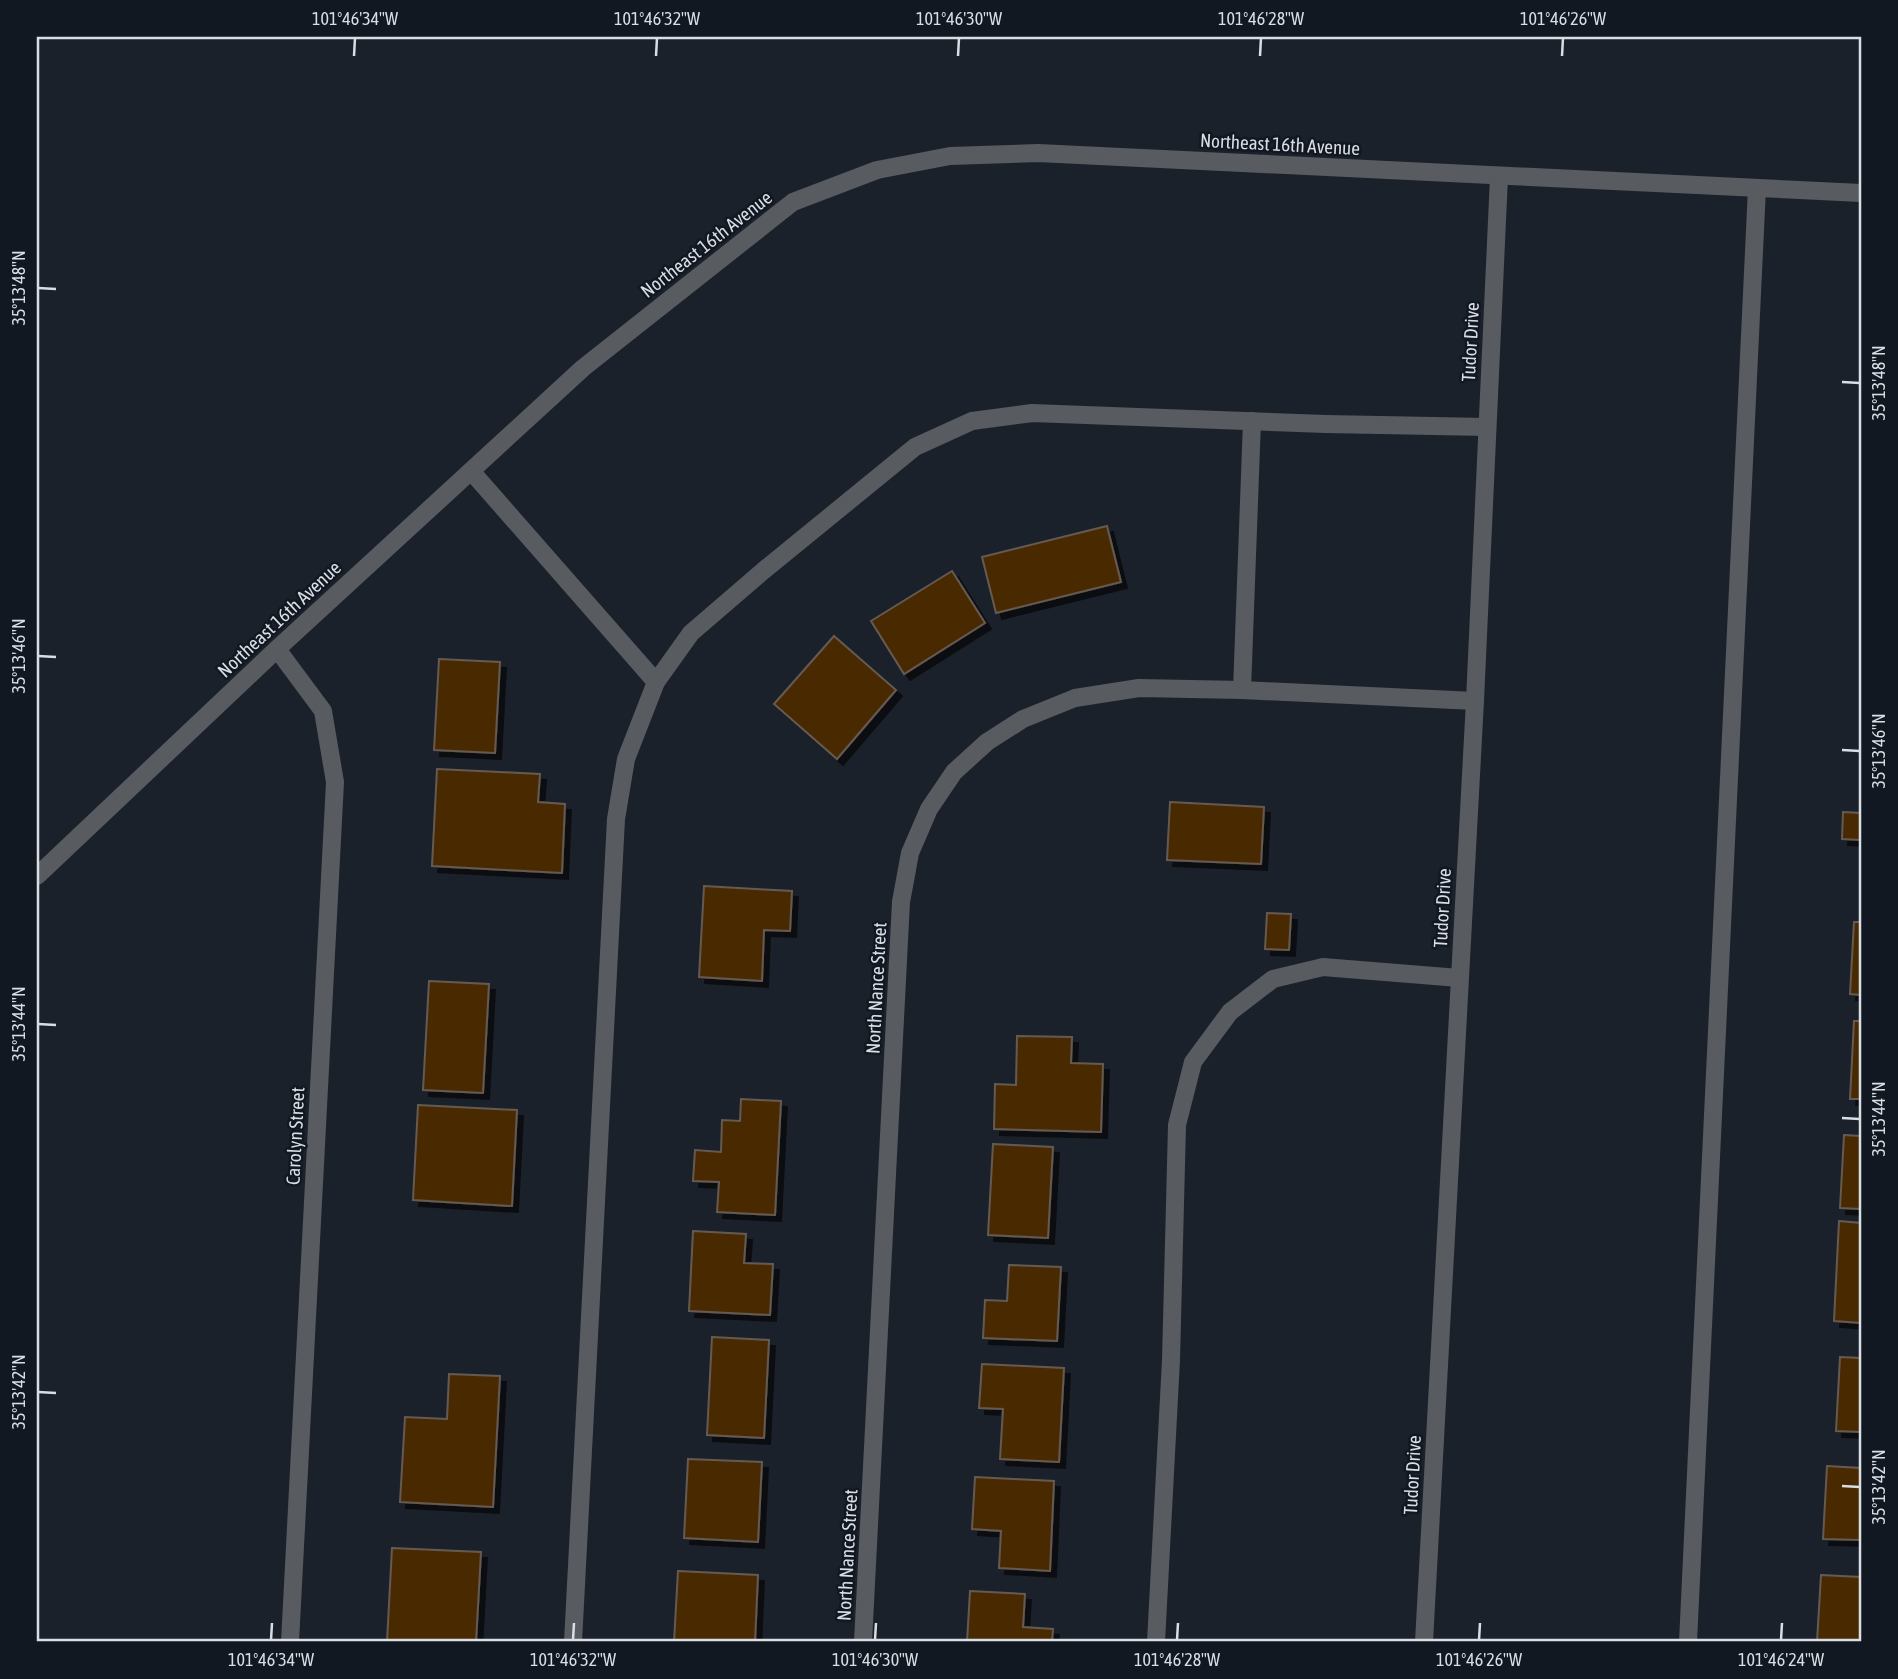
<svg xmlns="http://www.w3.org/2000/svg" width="1898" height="1679" font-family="'Asap Condensed',sans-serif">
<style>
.building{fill:#4a2904;stroke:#655a51;stroke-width:2;filter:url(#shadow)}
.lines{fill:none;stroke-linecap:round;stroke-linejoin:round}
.service{stroke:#585b60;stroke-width:18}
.minor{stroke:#585b60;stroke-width:18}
.ticks{fill:none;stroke:#d9dde4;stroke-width:2.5}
.labels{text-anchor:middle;stroke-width:5;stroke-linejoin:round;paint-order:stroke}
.street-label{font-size:19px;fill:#d9dde4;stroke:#121821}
.neatline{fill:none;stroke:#d9dde4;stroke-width:2.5}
.ticks-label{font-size:18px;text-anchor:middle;fill:#d9dde4}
</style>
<defs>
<filter id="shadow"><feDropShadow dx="6" dy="6" stdDeviation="0" flood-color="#0009"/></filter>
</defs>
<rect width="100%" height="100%" fill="#1b212b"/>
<g class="building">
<polygon points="1107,526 1121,582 996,613 982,557"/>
<polygon points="952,571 985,623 904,674 871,621"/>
<polygon points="834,636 896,690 837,759 774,704"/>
<polygon points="439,659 500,662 495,753 434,750"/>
<polygon points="437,769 540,774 538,802 565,804 562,873 432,866"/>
<polygon points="1170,802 1264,807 1261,864 1167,860"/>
<polygon points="1843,812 1861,813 1861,840 1842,839"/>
<polygon points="704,886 792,891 790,931 764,930 762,981 699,977"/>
<polygon points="1267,913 1291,914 1289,950 1265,949"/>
<polygon points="1854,922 1861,922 1861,995 1850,994"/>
<polygon points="429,981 489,984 483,1093 423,1090"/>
<polygon points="1854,1021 1861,1021 1861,1099 1850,1099"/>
<polygon points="1017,1036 1072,1037 1071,1063 1103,1064 1101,1132 994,1129 995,1084 1016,1085"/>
<polygon points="741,1099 781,1101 775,1215 717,1212 719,1182 693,1181 695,1150 721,1152 722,1120 740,1121"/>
<polygon points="418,1105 517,1110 512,1206 413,1200"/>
<polygon points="1844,1135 1861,1136 1861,1209 1840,1208"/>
<polygon points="993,1144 1053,1147 1048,1238 988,1235"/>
<polygon points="1839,1221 1861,1223 1861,1323 1834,1321"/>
<polygon points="693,1231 746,1234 744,1263 773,1264 770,1315 689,1311"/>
<polygon points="1009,1265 1061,1267 1057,1341 983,1338 985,1300 1007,1301"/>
<polygon points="712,1337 769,1340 764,1438 707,1435"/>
<polygon points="1840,1357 1861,1358 1861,1432 1836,1431"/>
<polygon points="982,1364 1064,1368 1059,1462 1000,1459 1003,1409 979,1408"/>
<polygon points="449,1374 500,1376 493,1507 400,1502 405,1417 447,1419"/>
<polygon points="688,1459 762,1462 758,1542 684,1538"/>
<polygon points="1827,1466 1861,1468 1861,1540 1823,1539"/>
<polygon points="975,1477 1054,1481 1050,1571 999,1568 1001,1531 972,1529"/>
<polygon points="392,1548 481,1552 476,1642 387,1642"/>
<polygon points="678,1571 758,1575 755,1642 674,1642"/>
<polygon points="1821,1575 1861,1577 1861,1642 1817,1642"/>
<polygon points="970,1591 1025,1594 1023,1627 1053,1629 1052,1642 967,1642"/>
</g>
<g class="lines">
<g class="service">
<polyline points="471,471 656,682"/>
<polyline points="1242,690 1252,421"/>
<polyline points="573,1642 616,819 626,759 656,682 691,633 763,571 915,447 972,421 1032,413 1326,424 1487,427"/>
<polyline points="1156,1642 1171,1360 1177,1125 1193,1062 1230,1012 1273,979 1323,967 1459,978"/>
<polyline points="1688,1642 1757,188"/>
</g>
<g class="minor">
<polyline points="277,649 323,711 335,782 290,1642"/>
<polyline points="37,876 277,649 583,368 793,202 877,170 950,156 1038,153 1861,193"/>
<polyline points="863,1642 901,902 910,853 929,809 954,772 987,742 1023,719 1075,698 1139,688 1242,690 1475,701"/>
<polyline points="1424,1642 1475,701 1499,177"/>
</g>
</g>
<path class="ticks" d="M354,56L355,38M656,56L657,38M958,56L959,38M1260,56L1261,38M1562,56L1563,38M38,288L56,289M1842,382L1860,383M38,656L56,657M1842,750L1860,751M38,1024L56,1025M1842,1118L1860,1119M38,1392L56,1393M1842,1486L1860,1487M271,1640L272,1623M573,1640L574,1623M875,1640L876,1623M1177,1640L1178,1623M1479,1640L1480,1623M1781,1640L1782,1623"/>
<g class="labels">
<g class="street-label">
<text transform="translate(1280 144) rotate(3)" y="7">Northeast 16th Avenue</text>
<text transform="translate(706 244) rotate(-38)" y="7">Northeast 16th Avenue</text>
<text transform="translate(1470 342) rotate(-87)" y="7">Tudor Drive</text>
<text transform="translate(279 619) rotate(-43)" y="7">Northeast 16th Avenue</text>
<text transform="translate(1442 908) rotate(-87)" y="7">Tudor Drive</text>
<text transform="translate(876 988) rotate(-87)" y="7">North Nance Street</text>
<text transform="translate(295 1136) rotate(-87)" y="7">Carolyn Street</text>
<text transform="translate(1412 1475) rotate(-87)" y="7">Tudor Drive</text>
<text transform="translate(847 1555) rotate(-87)" y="7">North Nance Street</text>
</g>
</g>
<rect width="1898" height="1679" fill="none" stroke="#121821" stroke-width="77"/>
<rect x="38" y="38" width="1822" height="1602" class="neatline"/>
<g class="ticks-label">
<text x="355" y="25">101°46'34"W</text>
<text x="657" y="25">101°46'32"W</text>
<text x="959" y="25">101°46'30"W</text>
<text x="1261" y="25">101°46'28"W</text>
<text x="1563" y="25">101°46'26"W</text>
<text transform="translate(19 288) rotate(-90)" y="6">35°13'48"N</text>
<text transform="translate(1879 383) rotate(-90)" y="6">35°13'48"N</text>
<text transform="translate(19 656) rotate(-90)" y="6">35°13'46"N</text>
<text transform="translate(1879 751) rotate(-90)" y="6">35°13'46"N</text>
<text transform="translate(19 1024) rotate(-90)" y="6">35°13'44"N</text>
<text transform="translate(1879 1119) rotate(-90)" y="6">35°13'44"N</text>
<text transform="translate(19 1392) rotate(-90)" y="6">35°13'42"N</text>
<text transform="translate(1879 1487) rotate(-90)" y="6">35°13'42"N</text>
<text x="271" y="1666">101°46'34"W</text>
<text x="573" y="1666">101°46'32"W</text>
<text x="875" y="1666">101°46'30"W</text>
<text x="1177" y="1666">101°46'28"W</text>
<text x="1479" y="1666">101°46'26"W</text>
<text x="1781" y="1666">101°46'24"W</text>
</g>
</svg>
